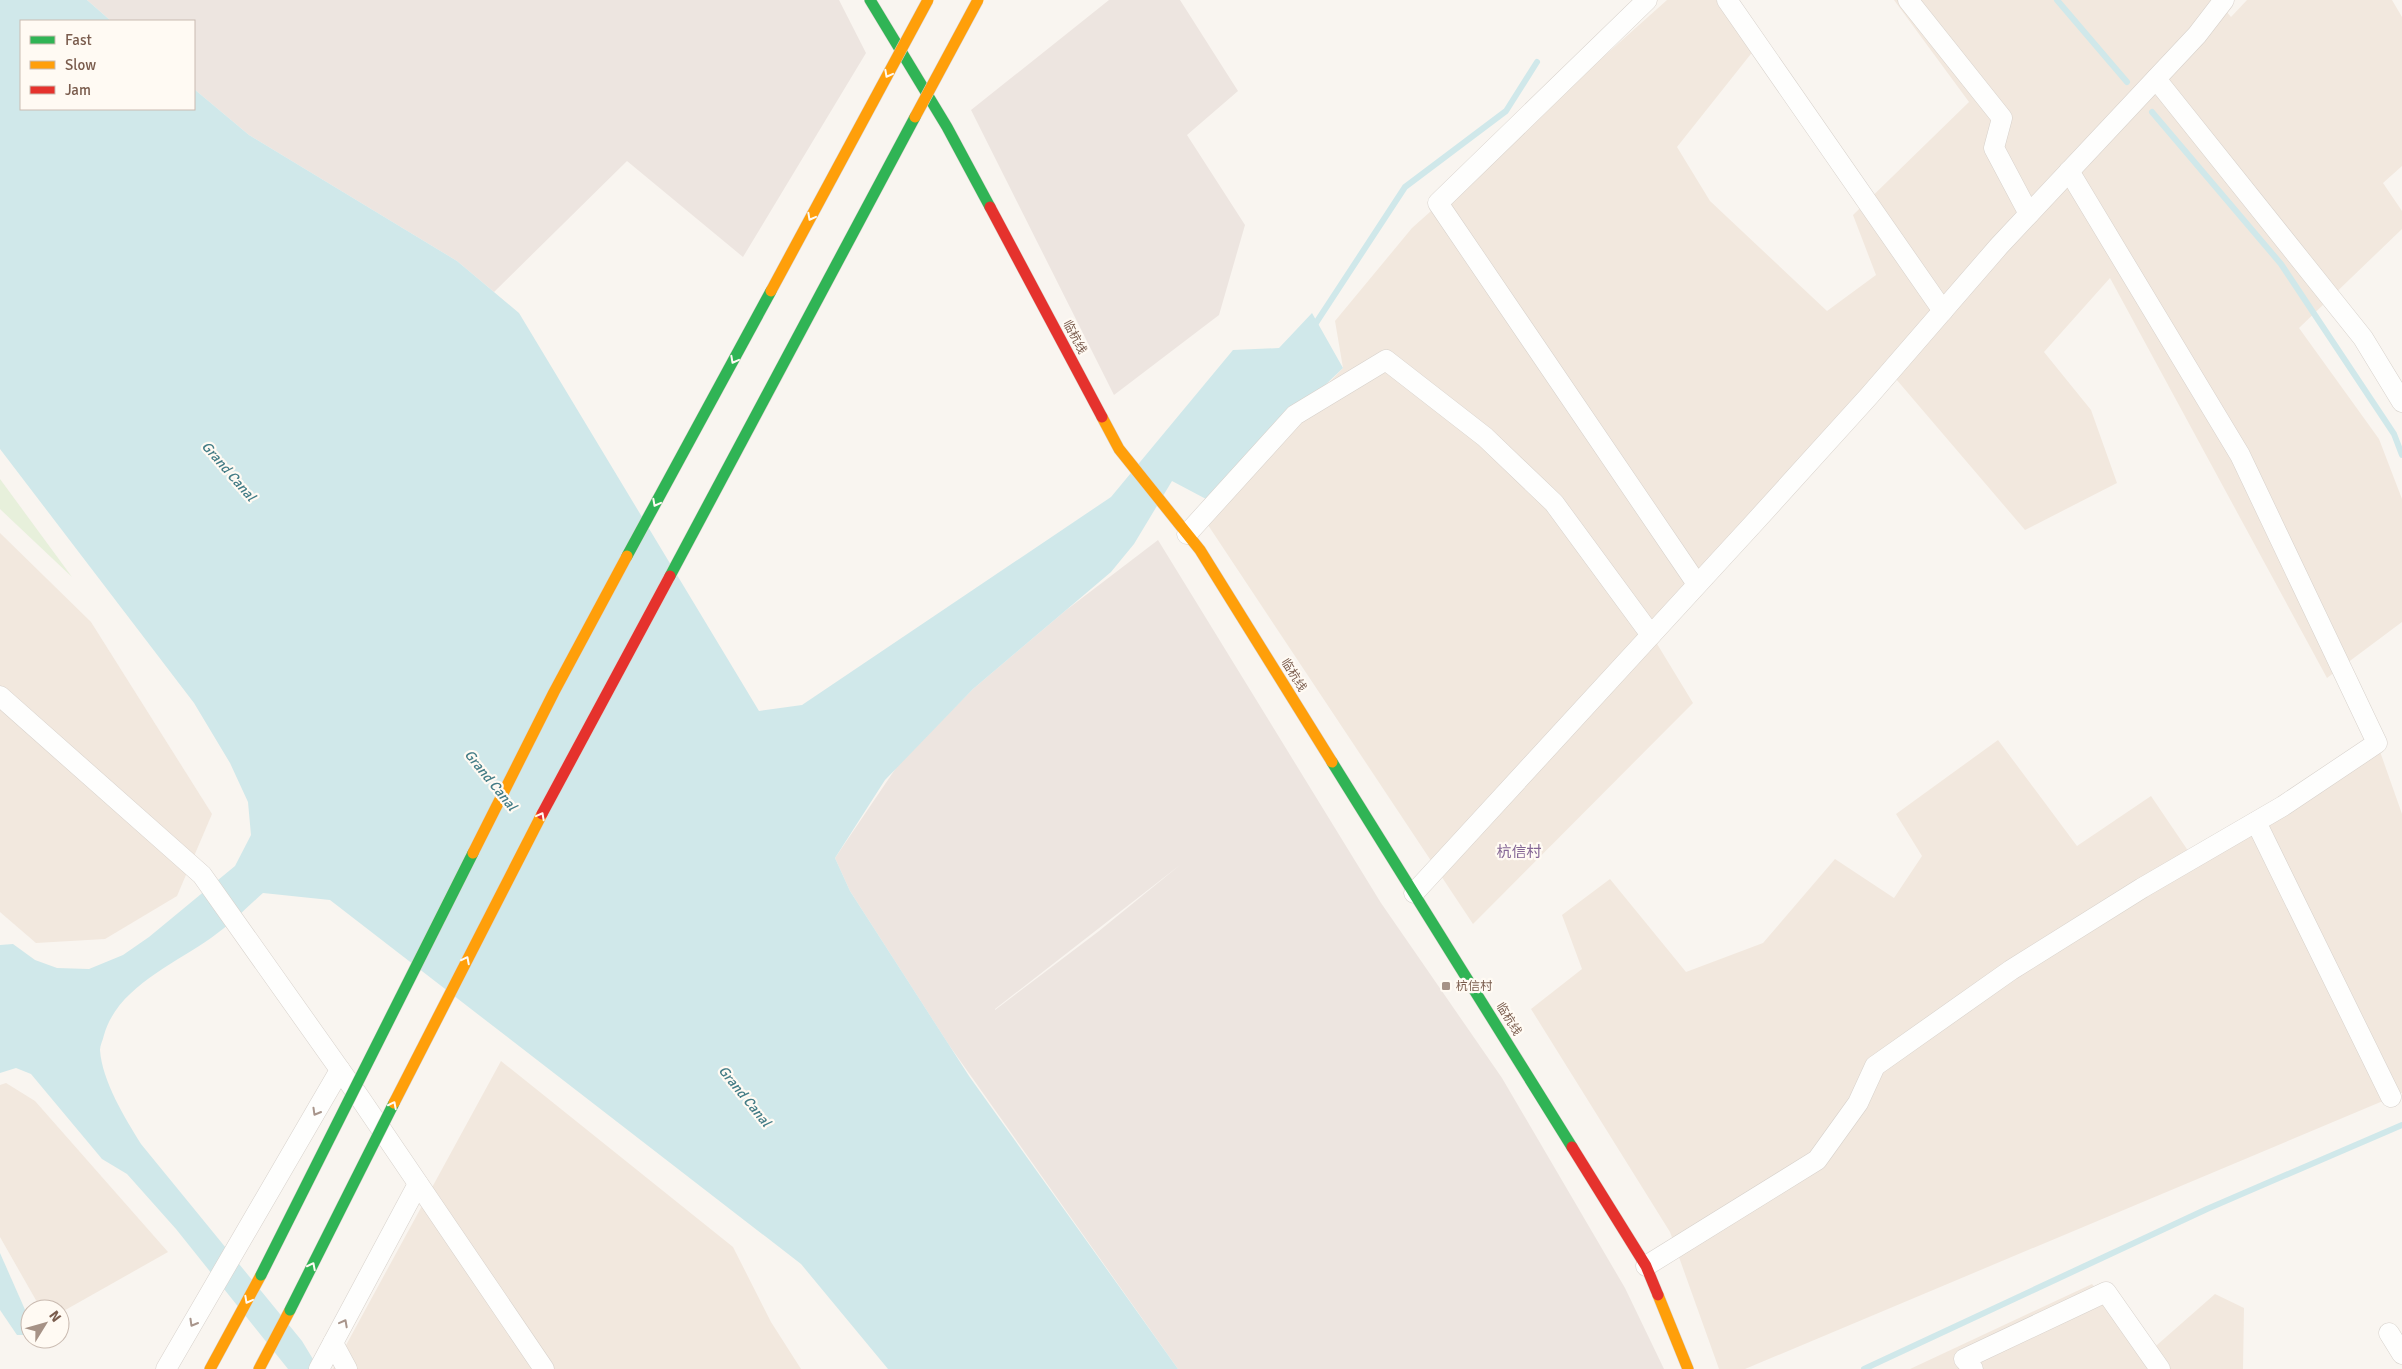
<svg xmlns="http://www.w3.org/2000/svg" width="2402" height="1369" font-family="Signika,'Noto Sans SC',sans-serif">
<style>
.residential{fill:#f2e8de}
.industrial{fill:#ede5e0;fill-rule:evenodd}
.green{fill:#e7f0db}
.water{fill:#d0e8ea}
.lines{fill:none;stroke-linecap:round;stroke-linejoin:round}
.stream{stroke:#d0e8ea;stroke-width:6}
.street-casing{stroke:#d7d1cb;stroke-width:21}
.fast-casing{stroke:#d9d2cb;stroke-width:12}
.slow-casing{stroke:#d9d2cb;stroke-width:12}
.jam-casing{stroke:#d9d2cb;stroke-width:12}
.street{stroke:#fefefd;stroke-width:20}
.fast{stroke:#30b455;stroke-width:11}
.slow{stroke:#ff9f0a;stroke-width:11}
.jam{stroke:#e5322d;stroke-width:11}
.fast-bridge-casing{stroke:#dad1cc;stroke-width:12;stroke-linecap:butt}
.slow-bridge-casing{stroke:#dad1cc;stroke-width:12;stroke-linecap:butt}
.jam-bridge-casing{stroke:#dad1cc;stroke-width:12;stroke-linecap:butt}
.fast-bridge{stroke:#30b455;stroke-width:11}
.slow-bridge{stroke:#ff9f0a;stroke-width:11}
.jam-bridge{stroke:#e5322d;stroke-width:11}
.oneway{stroke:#fffaf3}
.oneway2{stroke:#a8958b}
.poi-dot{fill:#a69286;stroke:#fffaf3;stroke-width:2}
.labels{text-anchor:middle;stroke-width:4.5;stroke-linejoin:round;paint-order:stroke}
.street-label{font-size:12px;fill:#7a5c4d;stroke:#fffaf3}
.poi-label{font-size:12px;fill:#7a5c4d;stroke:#fffaf3;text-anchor:start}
.water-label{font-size:14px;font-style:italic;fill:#437c86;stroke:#fffaf3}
.quarter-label{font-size:15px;fill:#846695;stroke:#fffaf3}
</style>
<rect width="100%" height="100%" fill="#f9f5f0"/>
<g class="residential">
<polygon points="1667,0 1716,0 1758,45 1677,147 1710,201 1827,311 1876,275 1853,215 1969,102 1894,0 2217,0 2231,17 2247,0 2392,0 2402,17 2402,166 2383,183 2402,211 2402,229 2299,328 2379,439 2402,499 2402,622 2327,678 2110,278 2044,352 2091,410 2117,483 2025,530 1890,372 1651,634 1693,703 1473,924 1202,516 1343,368 1335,321 1412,228"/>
<polygon points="0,533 91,622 212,814 177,896 105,939 36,943 0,912"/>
<polygon points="1998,740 2077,846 2151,796 2193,858 2377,743 2402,814 2402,1093 1745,1369 1719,1369 1670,1232 1531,1009 1582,969 1562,915 1610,879 1686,972 1763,943 1835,859 1894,898 1922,856 1896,814"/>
<polygon points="501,1061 733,1247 771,1322 801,1369 333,1369"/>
<polygon points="6,1083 35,1101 168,1252 60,1313 60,1309 41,1309 0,1237 0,1085"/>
<polygon points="2092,1284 2149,1352 2215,1294 2244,1308 2243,1369 1910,1369"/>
</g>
<g class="industrial">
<polygon points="87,0 839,0 866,53 743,257 627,161 494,292 457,261 249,135 194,89 194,21 111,21"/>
<polygon points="1109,0 1180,0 1238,91 1187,135 1245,225 1219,315 1114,395 971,110"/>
<path d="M1158,540L1381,903L1502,1078L1625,1288L1664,1369H1178L949,1045L850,891L835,858L898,765L973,689L1065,611ZM1180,865L1099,931L995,1010V1009Z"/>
</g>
<polygon class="green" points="0,479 72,577 0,509"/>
<g class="water">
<path d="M0,0H87L111,21H21V109H194V89L249,135L457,261L519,313L759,711L802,705L1111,497L1233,350L1279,348L1312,313L1343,368L1206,499L1172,481L1134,544L1111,572L973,689L885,780L835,858L850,891L969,1076L1178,1369H888L801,1264L330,900L263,893C246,908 230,925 211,938C174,964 117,988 104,1035C103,1040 100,1045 100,1050C102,1081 125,1118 141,1144L302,1341L319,1369H288L176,1229L127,1174L102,1159L31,1074L16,1068L0,1073V945L13,944L35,960L57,968L89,969L123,955L149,937L235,866L251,835L248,802L230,763L194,703L0,449Z"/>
<polygon points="0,1253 30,1321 30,1329 26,1335 17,1335 0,1310"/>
</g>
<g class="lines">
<g class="stream">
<polyline points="2057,0 2127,82"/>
<polyline points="2152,112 2281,264 2394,434 2402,455"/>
<polyline points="1312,329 1405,187 1506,111 1537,62"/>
<polyline points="1864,1369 2207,1209 2402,1125"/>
</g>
<defs>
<g id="street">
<polyline points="1647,0 1438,203 1697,584"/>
<polyline points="1727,0 1943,311"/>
<polyline points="1908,0 2002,118 1994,148 2029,214"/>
<polyline points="2156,79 2363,338 2402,402"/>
<polyline points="1187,534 1295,415 1386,360 1485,437 1554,503 1651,635"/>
<polyline points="0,696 202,875 360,1098 544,1369"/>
<polyline points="2256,822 2391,1097"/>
<polyline points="1414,893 1754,523 1869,396 1999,246 2197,35 2224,0"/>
<polyline points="1646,1266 1817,1160 1858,1103 1875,1066 2011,970 2142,888 2283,806 2377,743 2240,455 2069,171"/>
<polyline points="2389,1333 2402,1354"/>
<polyline points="333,1343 347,1369"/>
<polyline points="166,1369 340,1070"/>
<polyline points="319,1369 418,1184"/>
<polyline points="1973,1369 1964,1359 2106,1292 2160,1369"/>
</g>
<g id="fast">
<polyline points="870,0 947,127 990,207"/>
<polyline points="1332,762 1572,1147"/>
</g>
<g id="slow">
<polyline points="1102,417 1119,449 1200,550 1332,762"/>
<polyline points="1658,1295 1688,1369"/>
<polyline points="210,1369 261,1275"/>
<polyline points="259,1369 290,1310"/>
</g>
<g id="jam">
<polyline points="990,207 1102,417"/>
<polyline points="1572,1147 1646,1266 1658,1295"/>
</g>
</defs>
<use href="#street" class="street-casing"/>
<use href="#fast" class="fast-casing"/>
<use href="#slow" class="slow-casing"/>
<use href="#jam" class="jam-casing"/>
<use href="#street" class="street"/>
<use href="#fast" class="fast"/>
<use href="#slow" class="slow"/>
<use href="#jam" class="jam"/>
<defs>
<g id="fast-bridge">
<polyline points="627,556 771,291"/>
<polyline points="670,576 915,117"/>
<polyline points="261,1275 473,853"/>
<polyline points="290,1310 394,1103"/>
</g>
<g id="slow-bridge">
<polyline points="915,117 978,0"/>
<polyline points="771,291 928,0"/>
<polyline points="473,853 554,692 627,556"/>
<polyline points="394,1103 542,814"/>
</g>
<polyline id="jam-bridge" points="542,814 670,576"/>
</defs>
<use href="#fast-bridge" class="fast-bridge-casing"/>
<use href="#slow-bridge" class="slow-bridge-casing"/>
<use href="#jam-bridge" class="jam-bridge-casing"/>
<use href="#fast-bridge" class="fast-bridge"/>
<use href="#slow-bridge" class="slow-bridge"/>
<use href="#jam-bridge" class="jam-bridge"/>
</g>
<defs><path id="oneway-chevron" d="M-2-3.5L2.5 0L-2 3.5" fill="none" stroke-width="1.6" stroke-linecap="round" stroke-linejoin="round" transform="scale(1.25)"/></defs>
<g class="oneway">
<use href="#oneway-chevron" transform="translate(888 74) rotate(118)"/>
<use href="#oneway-chevron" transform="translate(811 217) rotate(118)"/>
<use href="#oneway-chevron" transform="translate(734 360) rotate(118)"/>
<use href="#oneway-chevron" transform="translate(656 503) rotate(118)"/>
<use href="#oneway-chevron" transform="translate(541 816) rotate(-62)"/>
<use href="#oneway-chevron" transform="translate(466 960) rotate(-63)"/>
<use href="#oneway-chevron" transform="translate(393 1105) rotate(-63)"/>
<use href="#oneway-chevron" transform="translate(312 1266) rotate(-63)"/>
<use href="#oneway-chevron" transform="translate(248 1300) rotate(118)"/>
</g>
<g class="oneway2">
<use href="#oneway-chevron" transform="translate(316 1112) rotate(120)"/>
<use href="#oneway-chevron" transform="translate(193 1323) rotate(120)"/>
<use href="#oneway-chevron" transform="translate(344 1323) rotate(-62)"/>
</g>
<rect class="poi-dot" x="1441" y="981" width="10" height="10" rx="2.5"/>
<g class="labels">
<g class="street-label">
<text transform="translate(1075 337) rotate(62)" y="4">临杭线</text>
<text transform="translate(1294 675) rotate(58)" y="4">临杭线</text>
<text transform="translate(1509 1019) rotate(58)" y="4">临杭线</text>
</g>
<g class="poi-label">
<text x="1456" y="990">杭信村</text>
</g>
<g class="water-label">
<text transform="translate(229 471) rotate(49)" y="5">Grand Canal</text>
<text transform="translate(491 780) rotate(51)" y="5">Grand Canal</text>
<text transform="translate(745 1096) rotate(51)" y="5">Grand Canal</text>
</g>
<g class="quarter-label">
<text x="1519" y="857">杭信村</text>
</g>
</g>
<rect x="20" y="20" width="175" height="90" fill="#fffaf3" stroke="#cabbb1"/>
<rect x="30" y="36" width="25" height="8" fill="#30b455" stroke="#cabbb1"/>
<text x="65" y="45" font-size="15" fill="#7a5c4d">Fast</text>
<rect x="30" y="61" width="25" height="8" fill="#ff9f0a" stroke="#cabbb1"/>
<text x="65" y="70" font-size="15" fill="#7a5c4d">Slow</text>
<rect x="30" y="86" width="25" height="8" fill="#e5322d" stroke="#cabbb1"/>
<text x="65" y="95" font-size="15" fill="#7a5c4d">Jam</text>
<g transform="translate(45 1324) rotate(53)"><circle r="24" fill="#fffaf3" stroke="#cabbb1"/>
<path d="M0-4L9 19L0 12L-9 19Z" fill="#a69286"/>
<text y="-8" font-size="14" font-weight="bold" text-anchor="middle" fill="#7a5c4d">N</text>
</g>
</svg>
